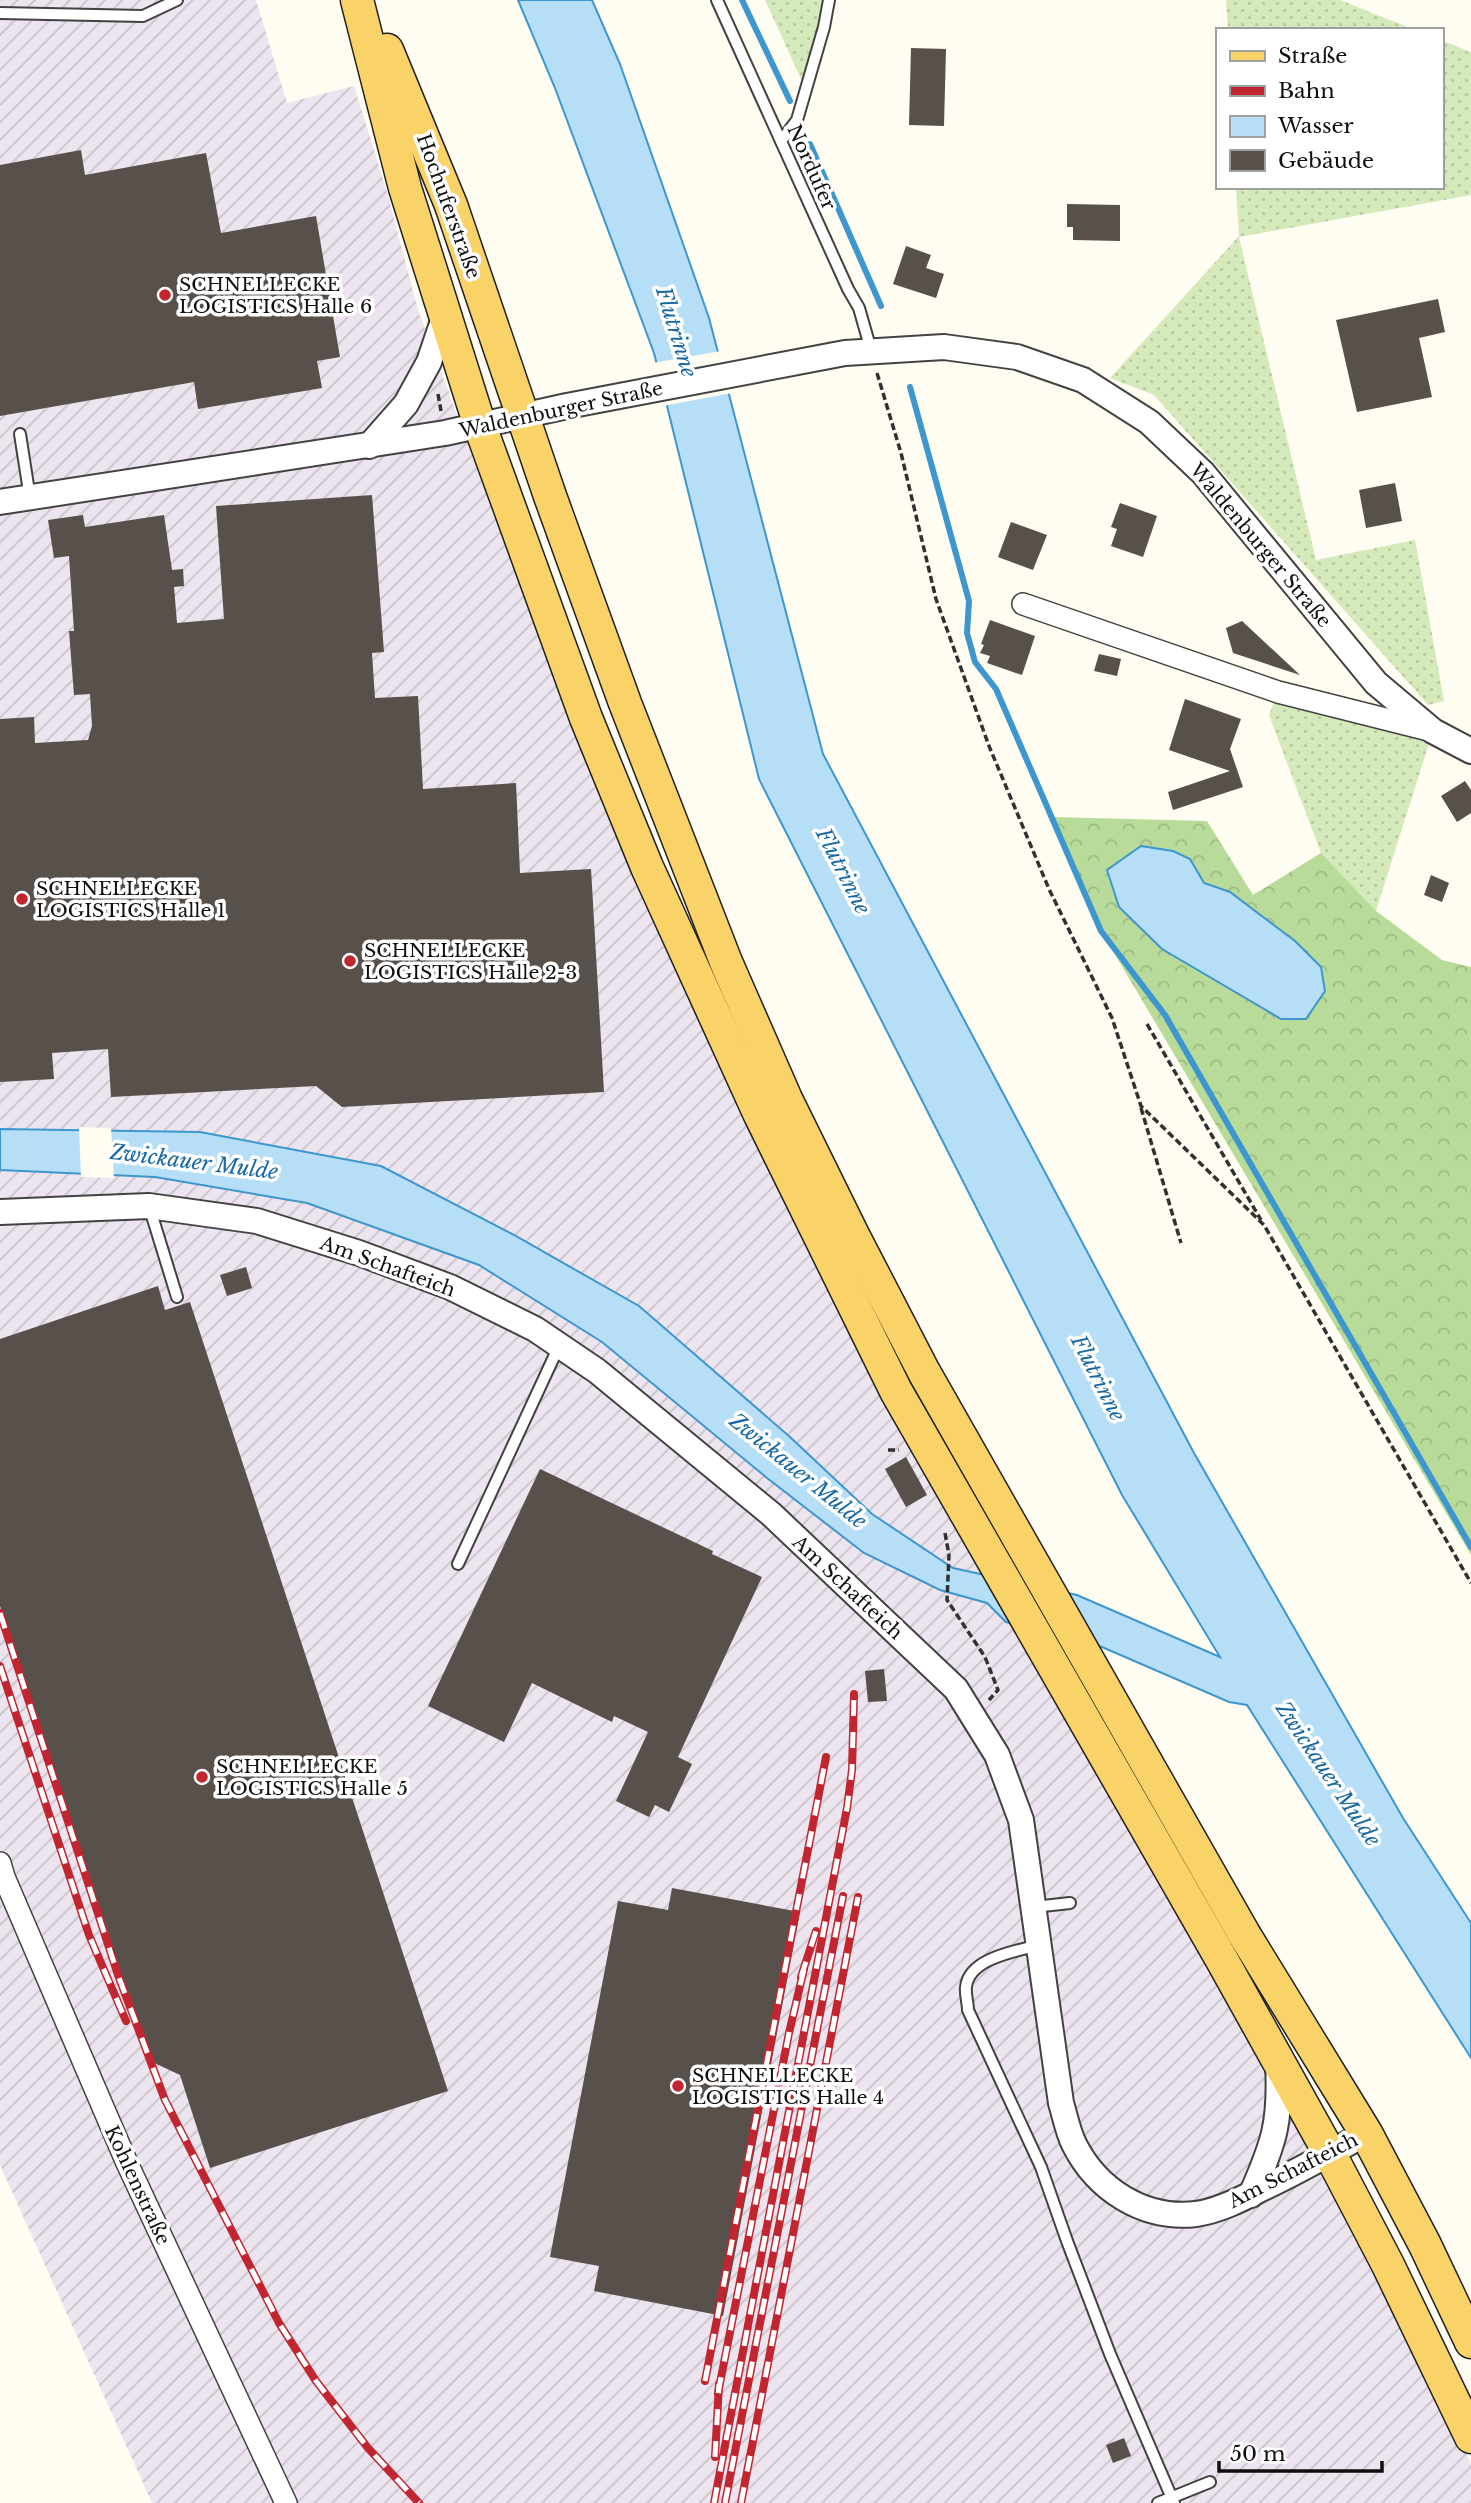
<svg xmlns="http://www.w3.org/2000/svg" width="1471" height="2503" font-family="'Libre Baskerville',serif">
<style>
.industrial{fill:url(#industrial-furrows)}
.grass{fill:url(#grass-dots)}
.forest{fill:url(#forest-crowns)}
.water{fill:#b6dff7;stroke:#3d96ce;stroke-width:2}
.pier{fill:#fffcf2}
.lines{fill:none;stroke-linecap:round;stroke-linejoin:round}
.stream{stroke:#3d96ce;stroke-width:6}
.building{fill:#58504b}
.service-casing{stroke:#424242;stroke-width:14}
.minor-casing{stroke:#424242;stroke-width:24}
.tertiary-casing{stroke:#424242;stroke-width:28}
.primary-casing{stroke:#202020;stroke-width:35}
.path{stroke:#313131;stroke-width:3.5;stroke-dasharray:7 3.5;stroke-linecap:butt}
.service{stroke:#fff;stroke-width:10}
.minor{stroke:#fff;stroke-width:21}
.tertiary{stroke:#fff;stroke-width:24}
.primary{stroke:#f9d368;stroke-width:32}
.rail-casing{stroke:#c12630;stroke-width:8}
.rail{stroke:#fff;stroke-width:5;stroke-dasharray:16;stroke-linecap:butt}
.poi-dot{fill:#c12630;stroke:#fff;stroke-width:2.5}
.labels{text-anchor:middle;stroke-width:7;stroke-linejoin:round;paint-order:stroke}
.street-label{font-size:19px;fill:#0f0f0f;stroke:#fff}
.poi-label{font-size:19px;fill:#0f0f0f;stroke:#fff;text-anchor:start}
.water-label{font-size:21px;font-style:italic;fill:#1768a3;stroke:#fff}
</style>
<defs>
<pattern id="industrial-furrows" width="10" height="10" patternUnits="userSpaceOnUse" patternTransform="scale(1.75)"><rect width="10" height="10" fill="#ece4ee"/><path d="M-1 1l2-2M0 10L10 0M9 11l2-2" fill="none" stroke="#c9c2cb"/></pattern>
<pattern id="grass-dots" width="8" height="8" patternUnits="userSpaceOnUse" patternTransform="scale(1.75)"><rect width="8" height="8" fill="#d4eaba"/><path d="M2 2h.1M6 6h.1" fill="none" stroke="#b5c89f" stroke-width="1.8" stroke-linecap="round"/></pattern>
<pattern id="forest-crowns" width="20" height="18" patternUnits="userSpaceOnUse" patternTransform="scale(1.75)"><rect width="20" height="18" fill="#b8db9a"/><path d="M2 6a3 3 0 1 1 6 0M12 15a3 3 0 1 1 6 0" fill="none" stroke="#9dbb84"/></pattern>
</defs>
<rect width="100%" height="100%" fill="#fffcf2"/>
<polygon class="industrial" points="0,0 256,0 287,103 354,86 387,192 418,310 502,536 619,825 1051,1687 1369,2254 1424,2361 1471,2464 1471,2503 152,2503 0,2165"/>
<g class="grass">
<polygon points="765,0 829,0 806,90"/>
<polygon points="1226,0 1340,0 1415,30 1228,30"/>
<polygon points="1441,40 1471,52 1471,195 1239,237 1316,560 1415,540 1444,701 1428,705 1154,395 1110,378 1239,236 1236,187 1441,187"/>
<polygon points="1278,692 1433,731 1376,911 1321,853 1269,715"/>
</g>
<polygon class="forest" points="1053,817 1207,821 1253,895 1321,853 1376,911 1442,960 1471,967 1471,1555 1101,931"/>
<g class="water">
<polygon points="518,0 592,0 620,64 709,318 823,754 1194,1453 1403,1818 1471,1923 1471,2058 1247,1705 1229,1702 1102,1647 1006,1622 987,1603 940,1590 864,1553 767,1478 602,1342 479,1265 307,1203 155,1177 0,1170 0,1129 200,1132 381,1166 514,1235 639,1306 790,1437 872,1514 953,1568 1077,1595 1220,1657 1122,1495 759,779 654,353 555,88"/>
<polygon points="1141,846 1173,851 1190,859 1204,883 1230,892 1295,941 1321,967 1325,991 1306,1019 1281,1019 1162,949 1119,907 1107,870"/>
</g>
<g class="pier">
<polygon points="721,351 732,393 663,406 653,363"/>
<polygon points="79,1127 111,1128 114,1178 81,1177"/>
</g>
<g class="lines">
<g class="stream">
<polyline points="742,0 790,101"/>
<polyline points="810,144 881,306"/>
<polyline points="910,387 969,601 967,633 975,662 996,689 1101,931 1165,1015 1471,1547"/>
</g>
</g>
<g class="building">
<polygon points="911,48 946,49 944,126 909,125"/>
<polygon points="81,150 85,175 206,153 221,233 316,216 340,357 317,361 322,388 198,409 194,382 0,416 0,165"/>
<polygon points="1067,204 1120,205 1120,241 1073,240 1073,227 1067,227"/>
<polygon points="906,246 931,255 926,268 944,274 936,298 893,284"/>
<polygon points="1438,299 1445,332 1419,338 1432,397 1357,412 1336,320"/>
<polygon points="1395,483 1402,521 1366,528 1359,490"/>
<polygon points="372,495 384,652 372,653 375,698 418,696 423,789 516,783 520,873 591,869 604,1092 342,1107 316,1086 111,1097 108,1049 52,1053 54,1079 0,1082 0,719 34,717 35,743 88,740 92,726 90,694 74,695 69,631 74,631 69,556 54,558 48,520 83,515 85,527 164,515 172,570 183,569 184,586 174,587 177,623 224,619 216,506"/>
<polygon points="1120,503 1157,516 1143,557 1111,546 1117,529 1111,527"/>
<polygon points="1011,522 1047,535 1033,570 998,557"/>
<polygon points="990,620 1035,636 1022,675 987,663 990,656 980,653 984,645 981,644"/>
<polygon points="1242,621 1300,675 1233,653 1226,628"/>
<polygon points="1099,654 1121,659 1117,676 1094,671"/>
<polygon points="1185,699 1241,719 1230,749 1243,787 1173,810 1168,792 1230,771 1169,750"/>
<polygon points="1465,781 1471,790 1471,813 1457,822 1441,796"/>
<polygon points="1431,875 1449,883 1442,902 1424,895"/>
<polygon points="246,1267 252,1288 227,1296 220,1275"/>
<polygon points="158,1286 165,1310 190,1302 448,2091 210,2168 180,2075 148,2060 0,1606 0,1339"/>
<polygon points="906,1457 927,1495 906,1507 885,1469"/>
<polygon points="540,1469 713,1551 712,1554 762,1577 678,1757 692,1764 669,1812 655,1805 649,1817 616,1801 648,1732 614,1716 612,1722 532,1683 504,1742 428,1706"/>
<polygon points="884,1669 887,1701 868,1702 865,1671"/>
<polygon points="672,1888 800,1912 723,2316 594,2291 599,2266 550,2257 618,1901 668,1910"/>
<polygon points="1124,2438 1131,2456 1113,2463 1106,2445"/>
</g>
<g class="lines">
<defs>
<g id="service">
<polyline points="717,0 848,289 859,308 871,350"/>
<polyline points="0,13 143,16 177,0"/>
<polyline points="781,141 797,120 824,27 829,0"/>
<polyline points="20,434 30,498"/>
<polyline points="149,1206 177,1297"/>
<polyline points="458,1564 559,1346"/>
<polyline points="1034,1907 1070,1903"/>
<path d="M1039,1945C1017,1951 969,1958 966,1987C965,1994 968,2003 968,2010L1041,2167L1067,2241L1110,2354L1174,2503"/>
<polyline points="1158,2503 1210,2482"/>
</g>
<g id="minor">
<polyline points="1023,604 1278,692 1433,731"/>
<polyline points="0,1863 4,1877 127,2163 286,2503"/>
</g>
<g id="tertiary">
<polyline points="369,446 406,404 429,362 444,318"/>
<polyline points="0,502 445,433 567,406 845,353 944,347 1017,357 1083,380 1149,422 1203,473 1376,683 1433,731 1471,751"/>
<path d="M0,1212L149,1206L257,1221L359,1253L450,1287L535,1329L597,1371L771,1514L956,1689L997,1755L1021,1820L1061,2103C1065,2116 1068,2132 1074,2144C1097,2190 1144,2220 1196,2214C1218,2211 1242,2199 1261,2189C1297,2172 1331,2153 1366,2133"/>
<path d="M1251,2195C1275,2141 1281,2121 1278,2062"/>
</g>
<g id="primary">
<polyline points="357,0 405,188 480,426 586,718 647,867 760,1115 896,1391 1222,1960 1330,2154 1388,2265 1471,2437"/>
<polyline points="387,50 451,205 550,496 625,703 726,962 786,1099 853,1235 924,1372 1244,1934 1366,2133 1425,2245 1471,2342"/>
</g>
</defs>
<use href="#service" class="service-casing"/>
<use href="#minor" class="minor-casing"/>
<use href="#tertiary" class="tertiary-casing"/>
<use href="#primary" class="primary-casing"/>
<g class="path">
<polyline points="877,373 901,453 936,599 989,746 1049,889 1112,1018 1141,1106 1264,1225 1471,1583"/>
<polyline points="438,394 441,411"/>
<polyline points="1147,1024 1261,1220"/>
<polyline points="1141,1108 1181,1243"/>
<polyline points="888,1450 899,1450"/>
<polyline points="945,1533 949,1555 947,1600 985,1657 998,1690 989,1700"/>
</g>
<use href="#service" class="service"/>
<use href="#minor" class="minor"/>
<use href="#tertiary" class="tertiary"/>
<use href="#primary" class="primary"/>
<defs>
<g id="rail">
<polyline points="0,1613 118,1975 165,2100 279,2323 316,2381 368,2448 419,2503"/>
<polyline points="0,1666 89,1935 126,2021"/>
<polyline points="801,1977 816,1931"/>
<polyline points="705,2381 826,1757"/>
<polyline points="718,2393 789,2033 804,1969"/>
<polyline points="715,2457 719,2384"/>
<polyline points="714,2503 847,1808 852,1770 854,1694"/>
<polyline points="725,2503 843,1896"/>
<polyline points="741,2503 858,1897"/>
</g>
</defs>
<use href="#rail" class="rail-casing"/>
<use href="#rail" class="rail"/>
</g>
<g class="poi-dot">
<circle cx="165" cy="295" r="7"/>
<circle cx="22" cy="899" r="7"/>
<circle cx="350" cy="961" r="7"/>
<circle cx="202" cy="1777" r="7"/>
<circle cx="678" cy="2086" r="7"/>
</g>
<g class="labels">
<g class="street-label">
<text transform="translate(812 167) rotate(66)" y="7">Nordufer</text>
<text transform="translate(449 206) rotate(70)" y="7">Hochuferstraße</text>
<text transform="translate(561 409) rotate(-12)" y="7">Waldenburger Straße</text>
<text transform="translate(1261 545) rotate(50)" y="7">Waldenburger Straße</text>
<text transform="translate(388 1266) rotate(20)" y="7">Am Schafteich</text>
<text transform="translate(848 1587) rotate(43)" y="7">Am Schafteich</text>
<text transform="translate(1293 2170) rotate(-27)" y="7">Am Schafteich</text>
<text transform="translate(138 2185) rotate(65)" y="7">Kohlenstraße</text>
</g>
<g class="poi-label">
<text x="179" y="291">SCHNELLECKE<tspan x="179" dy="22">LOGISTICS Halle 6</tspan></text>
<text x="36" y="895">SCHNELLECKE<tspan x="36" dy="22">LOGISTICS Halle 1</tspan></text>
<text x="364" y="957">SCHNELLECKE<tspan x="364" dy="22">LOGISTICS Halle 2-3</tspan></text>
<text x="216" y="1773">SCHNELLECKE<tspan x="216" dy="22">LOGISTICS Halle 5</tspan></text>
<text x="692" y="2082">SCHNELLECKE<tspan x="692" dy="22">LOGISTICS Halle 4</tspan></text>
</g>
<g class="water-label">
<text transform="translate(676 332) rotate(73)" y="7">Flutrinne</text>
<text transform="translate(843 871) rotate(63)" y="7">Flutrinne</text>
<text transform="translate(194 1162) rotate(7)" y="7">Zwickauer Mulde</text>
<text transform="translate(1098 1378) rotate(63)" y="7">Flutrinne</text>
<text transform="translate(798 1471) rotate(39)" y="7">Zwickauer Mulde</text>
<text transform="translate(1328 1774) rotate(56)" y="7">Zwickauer Mulde</text>
</g>
</g>
<rect x="1216" y="28" width="228" height="161" fill="#ffffff" stroke="#9f9f9f" stroke-width="2"/>
<rect x="1230" y="51" width="35" height="10" fill="#f9d368" stroke="#9f9f9f" stroke-width="2"/>
<text x="1278" y="63" font-size="21" fill="#0f0f0f">Straße</text>
<rect x="1230" y="86" width="35" height="10" fill="#c12630" stroke="#9f9f9f" stroke-width="2"/>
<text x="1278" y="98" font-size="21" fill="#0f0f0f">Bahn</text>
<rect x="1230" y="116" width="35" height="21" fill="#b6dff7" stroke="#9f9f9f" stroke-width="2"/>
<text x="1278" y="133" font-size="21" fill="#0f0f0f">Wasser</text>
<rect x="1230" y="150" width="35" height="21" fill="#58504b" stroke="#9f9f9f" stroke-width="2"/>
<text x="1278" y="168" font-size="21" fill="#0f0f0f">Gebäude</text>
<path d="M1219 2461v10h163v-10" fill="none" stroke="#0f0f0f" stroke-width="3.5"/>
<text x="1230" y="2461" font-size="21" fill="#0f0f0f" stroke="#ffffff" stroke-width="5" paint-order="stroke">50 m</text>
</svg>
